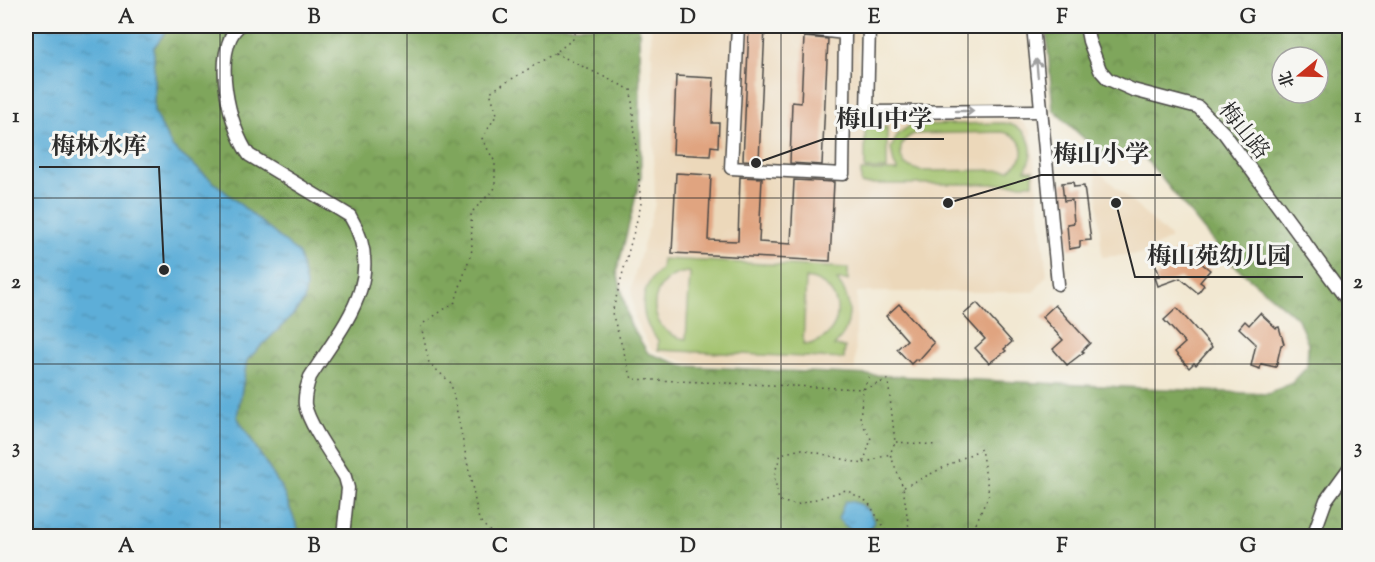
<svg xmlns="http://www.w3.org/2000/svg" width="1375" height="562" font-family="'Sorts Mill Goudy','Noto Serif SC',serif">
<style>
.built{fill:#ecd8ba}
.forest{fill:url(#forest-crowns);stroke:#556844;stroke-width:1.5;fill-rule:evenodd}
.garden{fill:#9fc068;stroke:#65764a;stroke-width:1.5;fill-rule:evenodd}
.water{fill:url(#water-ripples);stroke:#446c82;stroke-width:1.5}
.building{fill:#e0a480}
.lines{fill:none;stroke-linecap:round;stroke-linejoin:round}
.minor-casing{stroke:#494744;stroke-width:15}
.path{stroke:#494744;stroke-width:1.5;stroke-dasharray:1.5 4.5;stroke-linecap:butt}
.minor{stroke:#fff;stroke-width:12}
.oneway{stroke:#a0a0a0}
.grid{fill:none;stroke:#2b2b2b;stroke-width:1.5;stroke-opacity:0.55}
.labels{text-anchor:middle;stroke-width:6;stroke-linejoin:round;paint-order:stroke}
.street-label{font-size:22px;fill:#2b2b2b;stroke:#f6f6f2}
.leader{fill:none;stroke:#2b2b2b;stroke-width:2}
.callout-dot{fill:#2b2b2b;stroke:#f6f6f2;stroke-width:2}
.callout-label{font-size:24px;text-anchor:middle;font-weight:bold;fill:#2b2b2b;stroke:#f6f6f2;stroke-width:6;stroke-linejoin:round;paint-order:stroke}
.neatline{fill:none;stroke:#2b2b2b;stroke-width:2}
.grid-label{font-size:20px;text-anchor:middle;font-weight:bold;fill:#2b2b2b}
</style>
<defs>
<pattern id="forest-crowns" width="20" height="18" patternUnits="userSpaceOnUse" patternTransform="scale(1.5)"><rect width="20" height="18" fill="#7fa65c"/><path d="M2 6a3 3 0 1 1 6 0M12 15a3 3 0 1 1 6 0" fill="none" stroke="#68874c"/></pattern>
<pattern id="water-ripples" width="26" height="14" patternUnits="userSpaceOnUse" patternTransform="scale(1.5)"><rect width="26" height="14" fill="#5daed8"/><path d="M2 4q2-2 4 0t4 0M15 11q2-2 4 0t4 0" fill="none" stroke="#4d8eaf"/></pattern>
</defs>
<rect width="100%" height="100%" fill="#f6f6f2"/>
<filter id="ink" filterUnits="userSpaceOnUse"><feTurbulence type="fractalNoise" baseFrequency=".0167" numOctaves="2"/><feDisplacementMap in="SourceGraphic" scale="12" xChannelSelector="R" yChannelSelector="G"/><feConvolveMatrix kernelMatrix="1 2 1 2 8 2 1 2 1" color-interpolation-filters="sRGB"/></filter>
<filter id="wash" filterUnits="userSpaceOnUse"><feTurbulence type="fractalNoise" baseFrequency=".008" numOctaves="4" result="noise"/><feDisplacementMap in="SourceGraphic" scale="24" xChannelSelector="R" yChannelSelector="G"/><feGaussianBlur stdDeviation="1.35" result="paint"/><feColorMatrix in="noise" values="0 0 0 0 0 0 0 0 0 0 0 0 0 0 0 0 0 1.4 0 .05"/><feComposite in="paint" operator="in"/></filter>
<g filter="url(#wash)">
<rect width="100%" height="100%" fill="#f2e8d2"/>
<g class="built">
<polygon points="651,26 859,26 858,121 1019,119 1031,131 1047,275 1034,292 857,292 855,370 687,363 651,349 635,320 631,288 655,204"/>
<polygon points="1095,168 1171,238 1142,254 1102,257"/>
</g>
<path class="forest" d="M170,26H639L641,176L617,272L630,324L648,353L685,366L1268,394L1292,383L1307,367L1308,344L1298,319L1229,261L1145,158L1102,155L1053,110L1046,26H1349V536H300L282,489L237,417L247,360L293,315L304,301L299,255L172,147L154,112V47ZM1282,57H1318V93H1282Z"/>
<g class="garden">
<path d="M1004,123C1029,127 1038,149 1025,170H1033V184H861V171H898L894,164L891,148L898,134L911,125ZM1003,132C1018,135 1025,145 1021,159L1009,170L920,171L905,165C897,152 900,140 914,134Z"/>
<rect x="865" y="127" width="22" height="42"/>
<path d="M662,259L848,268V280H837C854,301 853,327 834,346L845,347L844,359L658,350V340C638,319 638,288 661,269ZM689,272L690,273L686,339C643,333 645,275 689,272ZM806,278C849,284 847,342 803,345Z"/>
</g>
<g class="water">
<polygon points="26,26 170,26 154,47 154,112 172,147 299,254 306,285 304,301 293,315 247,360 237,417 282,489 301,536 26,536"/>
<path d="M845,501C860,502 869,507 874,522C860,544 852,531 838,519Z"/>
</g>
<g id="blocks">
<g class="building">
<polygon points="749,27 765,27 759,161 743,160"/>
<polygon points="804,37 828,39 822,165 790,163 792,102 801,103"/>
<polygon points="676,76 714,78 712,123 719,123 718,147 711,146 710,156 673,154"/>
<polygon points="676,173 711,175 708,240 738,241 740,177 762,178 759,242 791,244 794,180 834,182 830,261 672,253"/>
<polygon points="1073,182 1074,187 1084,186 1091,240 1080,241 1080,247 1069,249 1067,224 1074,223 1072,200 1064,201 1062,183"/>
<polygon points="1175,250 1193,253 1192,256 1210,270 1200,282 1204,285 1198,293 1180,278 1158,286 1155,277 1160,276 1154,261 1175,253"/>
<polygon points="977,303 1012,342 1004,349 1006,351 989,363 975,348 985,339 963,315"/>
<polygon points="899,304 934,343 918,361 916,359 911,364 897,349 907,340 886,316"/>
<polygon points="1055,305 1090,343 1082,351 1084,352 1067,365 1053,349 1063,340 1042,317"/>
<polygon points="1177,308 1212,347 1196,365 1194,363 1189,368 1175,352 1185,343 1164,320"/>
<polygon points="1260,313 1276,328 1279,327 1284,344 1281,345 1276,367 1261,364 1260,369 1251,366 1256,344 1239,328 1245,321 1249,325"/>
</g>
</g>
</g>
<g filter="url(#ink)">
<use href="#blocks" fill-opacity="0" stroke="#494744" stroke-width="1.5"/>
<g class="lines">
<defs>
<g id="minor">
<path d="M239,26C211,51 229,128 249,155L350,216C388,278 343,325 310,377C307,386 304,395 305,405C309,425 334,459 345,477L348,488L343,536"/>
<polyline points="738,26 731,168 843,174 845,33 780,26"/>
<polyline points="869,26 867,112 1041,111"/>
<polyline points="1033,26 1058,284"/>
<polyline points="1086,26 1089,41 1100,70 1108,79 1133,90 1198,107 1224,133 1350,304"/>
<polyline points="1313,536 1326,500 1350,467"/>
</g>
</defs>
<use href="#minor" class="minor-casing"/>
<g class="path">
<polyline points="555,53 631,90 641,205 612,313 632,379 863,389 870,375"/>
<polyline points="896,442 936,445"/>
<polyline points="864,463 890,454"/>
<polyline points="904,487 981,449 989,494 976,523 983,536"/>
<polyline points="494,536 479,520 451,383 429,363 421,325 455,302 472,250 471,213 495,188 495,162 482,139 497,114 490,92 555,53 573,39 578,26"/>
<polyline points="889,536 868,502 846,490 796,505 779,501 774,475 781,454 802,449 863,464 871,439 860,419 863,389 888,380 895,442 890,454 903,487 910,536"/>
</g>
<use href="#minor" class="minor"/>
</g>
<defs><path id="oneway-shaft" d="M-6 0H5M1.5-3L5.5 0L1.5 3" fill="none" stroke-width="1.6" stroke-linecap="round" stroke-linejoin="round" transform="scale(1.5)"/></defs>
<g class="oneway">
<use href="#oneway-shaft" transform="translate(1037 68) rotate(-95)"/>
<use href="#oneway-shaft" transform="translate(965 111)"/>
</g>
</g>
<path class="grid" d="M220,26V536M407,26V536M594,26V536M781,26V536M968,26V536M1155,26V536M26,198H1350M26,364H1350"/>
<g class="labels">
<g class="street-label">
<text transform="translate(1245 130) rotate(51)" y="8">梅山路</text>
</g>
</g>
<path class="leader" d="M756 163L824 139H944M164 270L159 167H39M948 203L1041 175H1161M1116 203L1135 277H1303"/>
<g class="callout-dot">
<circle cx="756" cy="163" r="6"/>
<circle cx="164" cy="270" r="6"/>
<circle cx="948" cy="203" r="6"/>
<circle cx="1116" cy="203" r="6"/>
</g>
<g class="callout-label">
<text x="884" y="127">梅山中学</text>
<text x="99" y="154">梅林水库</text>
<text x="1101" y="162">梅山小学</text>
<text x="1219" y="264">梅山苑幼儿园</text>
</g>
<rect width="1375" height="562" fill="none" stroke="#f6f6f2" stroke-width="66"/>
<g transform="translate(1300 75) rotate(251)"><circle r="28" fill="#f6f6f2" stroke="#a5a5a2" stroke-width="1.5"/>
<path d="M0-4.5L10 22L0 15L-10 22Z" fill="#c8321e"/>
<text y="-9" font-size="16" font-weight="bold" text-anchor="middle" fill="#2b2b2b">北</text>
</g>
<rect x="33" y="33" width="1309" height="496" class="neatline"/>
<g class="grid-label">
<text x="126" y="23">A</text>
<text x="314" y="23">B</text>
<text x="500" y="23">C</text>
<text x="688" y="23">D</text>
<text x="874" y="23">E</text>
<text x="1062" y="23">F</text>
<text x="1248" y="23">G</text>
<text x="16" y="122">1</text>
<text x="1358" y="122">1</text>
<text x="16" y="288">2</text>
<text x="1358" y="288">2</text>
<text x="16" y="453">3</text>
<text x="1358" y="453">3</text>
<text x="126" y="552">A</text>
<text x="314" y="552">B</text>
<text x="500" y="552">C</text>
<text x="688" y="552">D</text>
<text x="874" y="552">E</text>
<text x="1062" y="552">F</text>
<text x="1248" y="552">G</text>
</g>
</svg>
